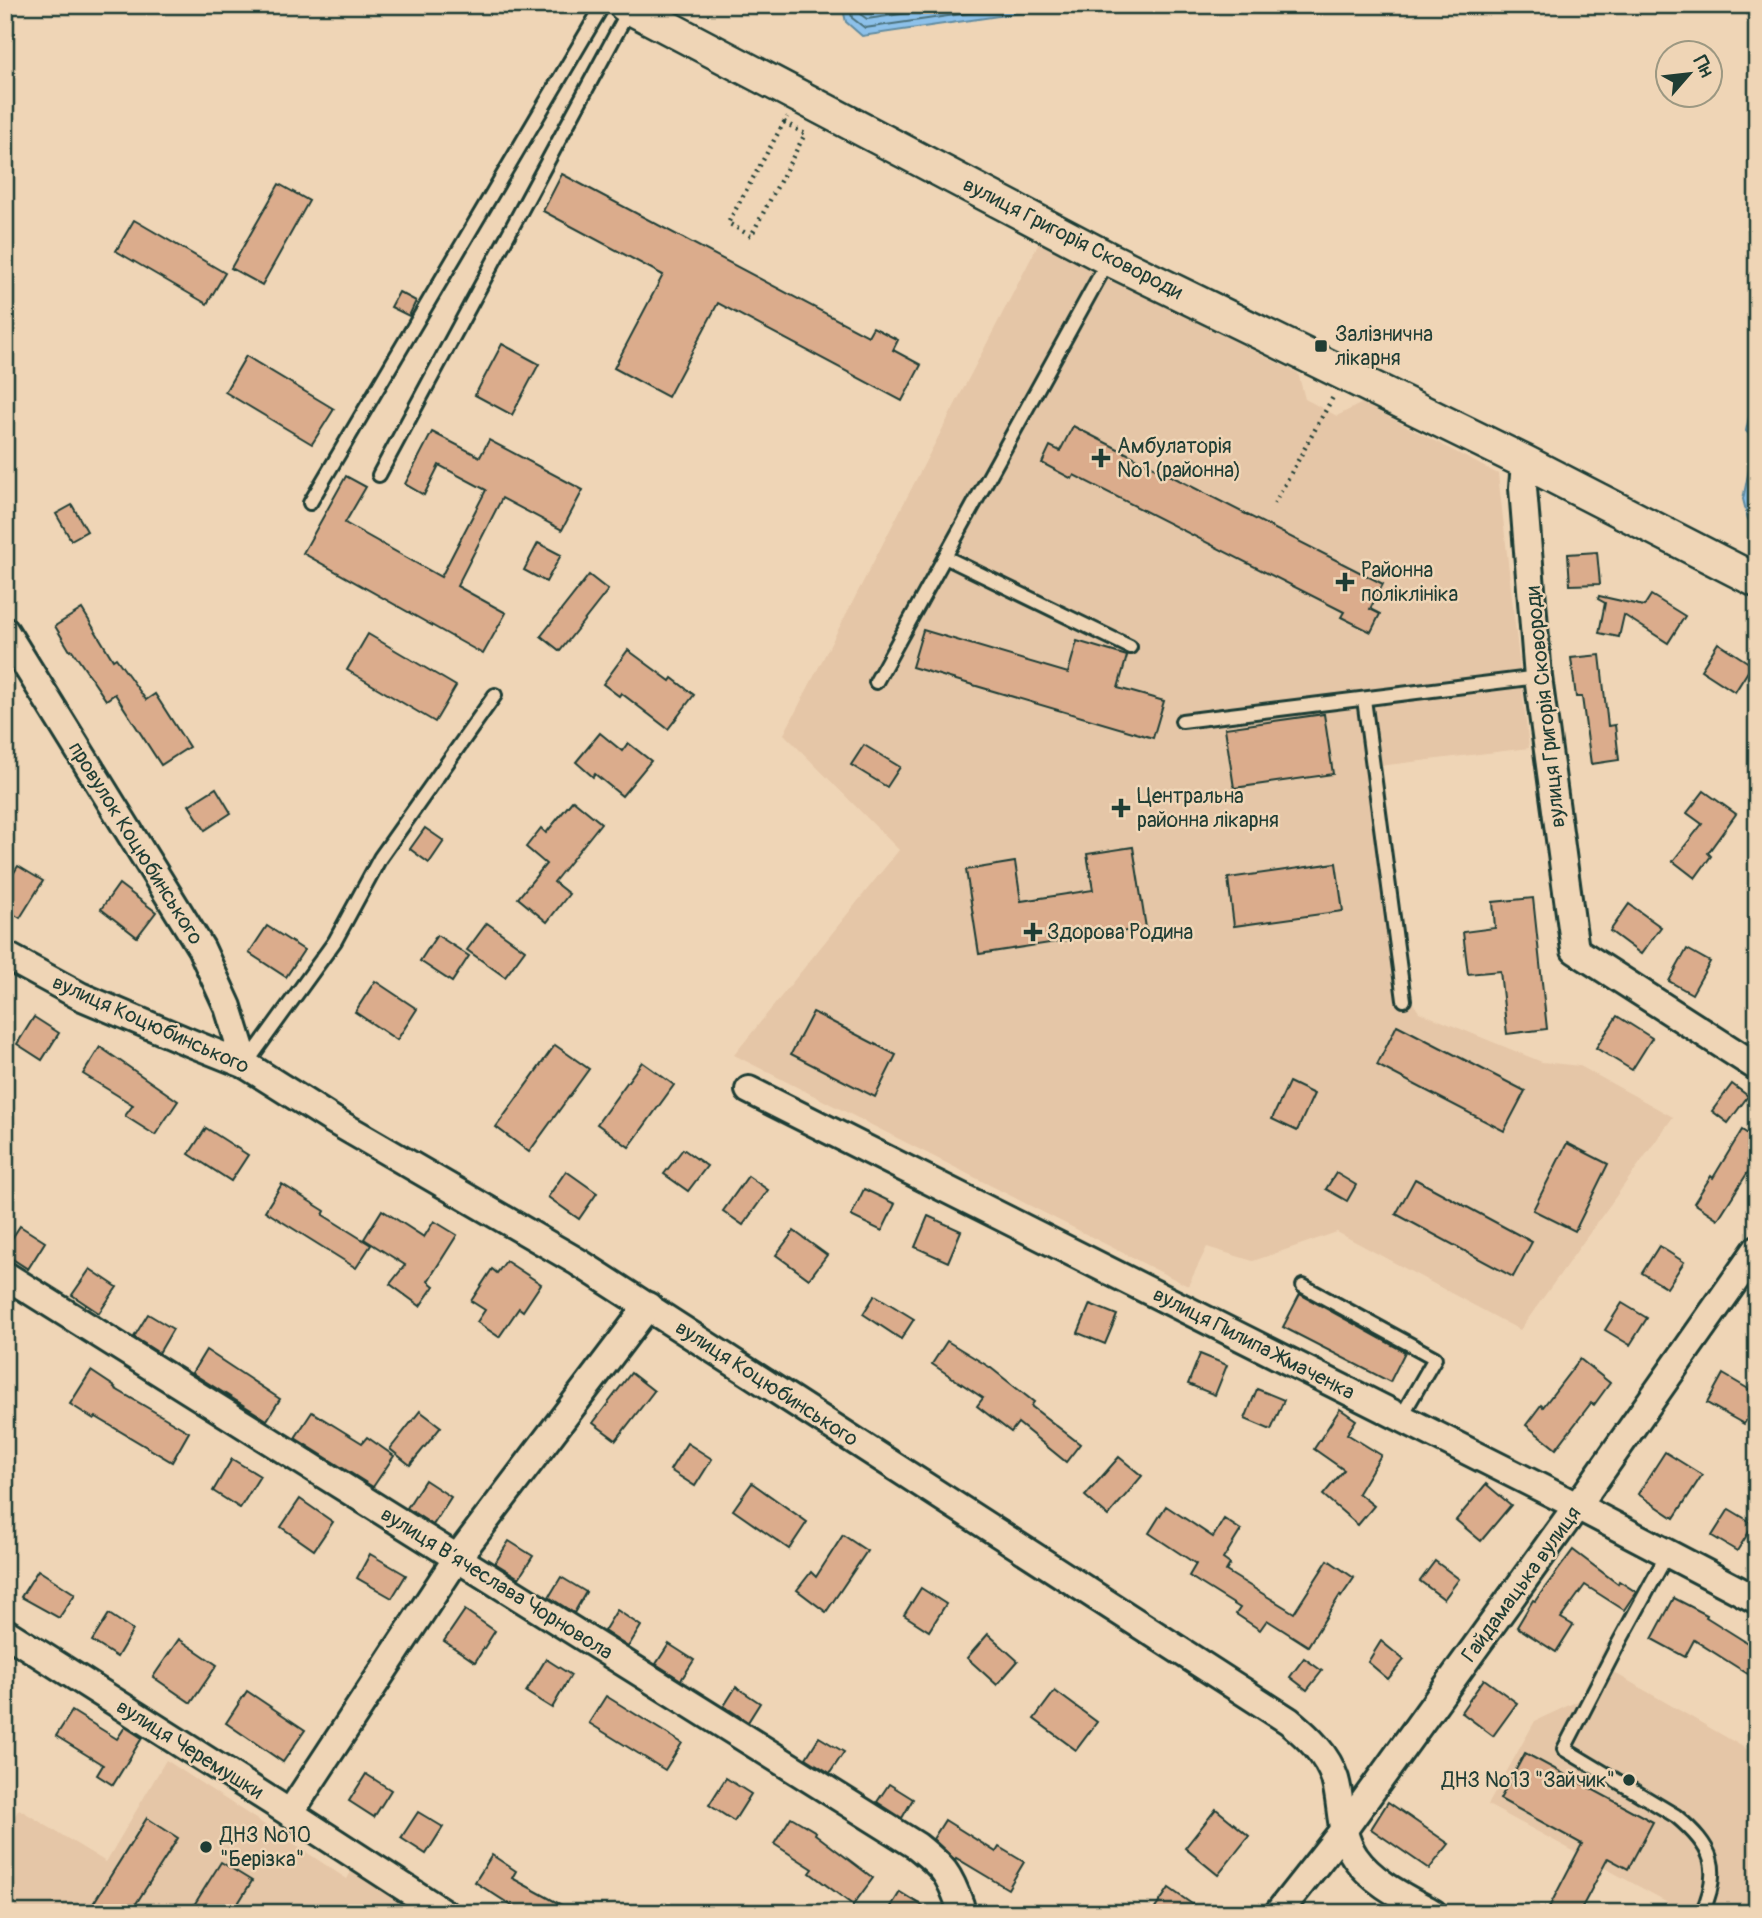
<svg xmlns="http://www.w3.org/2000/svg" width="1762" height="1918" font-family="Pangolin,sans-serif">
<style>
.built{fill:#e5c6a7}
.water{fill:#8dc1ea;stroke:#618ca1;stroke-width:2}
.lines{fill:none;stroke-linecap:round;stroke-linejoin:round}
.shore{stroke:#4b727d;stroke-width:2}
.building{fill:#dbac8c;stroke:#1f3d34;stroke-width:2}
.service-casing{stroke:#1f3d34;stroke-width:18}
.minor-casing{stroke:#1f3d34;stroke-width:32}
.tertiary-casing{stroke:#1f3d34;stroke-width:37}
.path{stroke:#1f3d34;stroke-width:4.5;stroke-dasharray:2 5;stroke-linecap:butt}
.service{stroke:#efd5b6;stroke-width:12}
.minor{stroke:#efd5b6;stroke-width:26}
.tertiary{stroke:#efd5b6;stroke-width:32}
.poi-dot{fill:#1f3d34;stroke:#efd5b6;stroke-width:2.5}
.labels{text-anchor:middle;stroke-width:5;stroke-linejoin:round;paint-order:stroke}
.street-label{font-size:21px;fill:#1f3d34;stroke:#efd5b6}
.poi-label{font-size:21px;fill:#1f3d34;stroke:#efd5b6;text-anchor:start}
</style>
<rect width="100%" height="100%" fill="#efd5b6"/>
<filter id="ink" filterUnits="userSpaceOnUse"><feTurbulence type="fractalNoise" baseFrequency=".0143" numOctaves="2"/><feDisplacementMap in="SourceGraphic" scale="14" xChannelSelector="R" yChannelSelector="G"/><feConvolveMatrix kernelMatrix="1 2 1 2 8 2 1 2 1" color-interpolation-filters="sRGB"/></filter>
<g filter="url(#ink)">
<g class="built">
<polygon points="1039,243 1298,373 1305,399 1337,416 1362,403 1498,474 1529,748 1379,766 1407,994 1419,1012 1542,1062 1580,1066 1673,1117 1520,1330 1337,1232 1253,1261 1207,1247 1188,1286 734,1055 899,850 784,734"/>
<polygon points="1606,1644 1623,1651 1613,1672 1757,1755 1757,1913 1688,1913 1488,1805 1535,1721 1578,1701"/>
<polygon points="166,1760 347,1879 354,1866 427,1913 5,1913 5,1832 19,1809 106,1862"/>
</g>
<g class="water">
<polygon points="842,5 1074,5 862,36 846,22"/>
<polygon points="1757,411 1757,533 1748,519 1743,499 1755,441 1746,431 1749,417"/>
</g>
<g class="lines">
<g class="shore">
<polyline points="850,5 852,18 865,28 1024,5"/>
<polyline points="859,5 860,14 867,19 962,5"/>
</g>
</g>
<g class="building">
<polygon points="562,174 868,336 873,327 898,340 893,350 921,365 902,401 718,303 668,397 614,368 663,275 543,211"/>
<polygon points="279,184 309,201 262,285 231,268"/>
<polygon points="134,220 225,273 207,304 116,251"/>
<polygon points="399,292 416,301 409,316 391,307"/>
<polygon points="502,344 539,364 512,415 475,395"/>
<polygon points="246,356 334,409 312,444 225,392"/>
<polygon points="1073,426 1383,584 1370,609 1380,614 1371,632 1341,617 1344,612 1074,475 1072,479 1042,463 1050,446 1060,451"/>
<polygon points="432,432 480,457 489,440 583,490 562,530 502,498 457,586 506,613 483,654 303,553 346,476 366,487 345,523 441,577 486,490 439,465 424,495 405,484"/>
<polygon points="72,505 87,531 71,540 56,514"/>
<polygon points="538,543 561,555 546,582 524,570"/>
<polygon points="1597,552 1600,584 1570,585 1568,554"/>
<polygon points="589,575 608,590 560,651 541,636"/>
<polygon points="1651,595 1685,616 1668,643 1624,615 1619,637 1599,633 1605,603 1598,599 1599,596 1644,606"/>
<polygon points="82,609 113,660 116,658 146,700 155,694 189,747 161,765 115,694 106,700 72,650 70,651 55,626"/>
<polygon points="923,630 1068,673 1077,641 1127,656 1118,688 1164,701 1153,738 912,667"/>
<polygon points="368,634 456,686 435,722 347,670"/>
<polygon points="1718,643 1752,665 1735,692 1701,670"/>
<polygon points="628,650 670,681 672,678 694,695 668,729 621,693 619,696 603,684"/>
<polygon points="1600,655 1608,726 1615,725 1619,760 1591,764 1582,697 1576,697 1571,658"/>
<polygon points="1324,714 1333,774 1234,788 1225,728"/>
<polygon points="600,733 622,751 628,743 651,761 622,796 595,774 593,777 576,762"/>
<polygon points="864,745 900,767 887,787 851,765"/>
<polygon points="216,788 231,813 205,830 189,805"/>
<polygon points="1704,791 1736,814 1708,853 1711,856 1695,878 1673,861 1702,824 1687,813"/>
<polygon points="573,800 601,823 554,882 569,894 547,922 518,898 546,864 526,847 541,828 546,833"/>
<polygon points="425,828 444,841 429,863 410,849"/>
<polygon points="1133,847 1146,928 979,954 966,870 1015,862 1021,901 1093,890 1087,854"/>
<polygon points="1336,863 1343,911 1234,926 1228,878"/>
<polygon points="18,866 43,881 20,918 5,909 5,887"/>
<polygon points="119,884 156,912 137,937 101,909"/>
<polygon points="1533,898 1547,1029 1507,1034 1500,971 1468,974 1463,932 1495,928 1493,902"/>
<polygon points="1629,904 1661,927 1641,954 1610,931"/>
<polygon points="487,923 525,950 505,977 467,950"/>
<polygon points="267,926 304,950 286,977 249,953"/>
<polygon points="437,935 469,956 452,982 420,961"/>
<polygon points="1687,949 1710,962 1692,994 1669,981"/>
<polygon points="375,981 417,1009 397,1040 355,1012"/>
<polygon points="813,1012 896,1055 875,1097 791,1054"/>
<polygon points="1617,1016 1652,1038 1632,1070 1596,1048"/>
<polygon points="34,1017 59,1033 42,1060 17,1044"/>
<polygon points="1397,1025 1525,1091 1504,1131 1377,1065"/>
<polygon points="555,1045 589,1069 529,1152 496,1127"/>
<polygon points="100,1047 178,1101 155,1135 125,1116 133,1105 83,1074"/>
<polygon points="642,1062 674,1085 629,1147 597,1124"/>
<polygon points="1289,1082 1314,1094 1297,1131 1272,1119"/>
<polygon points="1732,1084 1748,1096 1728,1123 1712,1111"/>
<polygon points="206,1128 248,1155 231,1181 189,1154"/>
<polygon points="1742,1130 1757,1140 1757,1162 1750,1173 1748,1172 1718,1219 1694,1203 1711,1176 1713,1178"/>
<polygon points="1567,1143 1608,1164 1575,1231 1533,1210"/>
<polygon points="683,1149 707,1166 688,1191 664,1174"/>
<polygon points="566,1171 597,1193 579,1219 548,1197"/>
<polygon points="1336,1173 1356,1185 1347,1201 1326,1189"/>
<polygon points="748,1176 768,1190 743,1225 723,1211"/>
<polygon points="1415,1179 1532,1242 1513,1277 1396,1214"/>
<polygon points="282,1184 325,1211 323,1215 371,1245 356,1268 265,1211"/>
<polygon points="864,1189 895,1204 882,1231 851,1216"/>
<polygon points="382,1210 424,1237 434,1221 457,1235 428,1281 434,1286 420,1306 390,1284 405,1265 364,1239"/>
<polygon points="928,1216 961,1231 948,1262 915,1247"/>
<polygon points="20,1226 45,1242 28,1269 5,1254 5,1249"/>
<polygon points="794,1231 827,1255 809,1279 776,1255"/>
<polygon points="1659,1246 1684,1262 1667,1288 1642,1273"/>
<polygon points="506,1261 541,1284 523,1311 519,1308 499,1337 477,1322 485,1310 471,1301 492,1269 497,1273"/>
<polygon points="90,1269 117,1287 99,1313 72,1295"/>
<polygon points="1300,1294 1405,1352 1390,1382 1283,1327"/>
<polygon points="875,1295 914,1319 901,1339 863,1314"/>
<polygon points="1622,1303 1647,1318 1630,1345 1605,1330"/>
<polygon points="1090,1304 1117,1315 1105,1344 1078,1333"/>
<polygon points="148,1314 173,1329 159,1353 134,1337"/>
<polygon points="947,1341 991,1368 1034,1402 1031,1406 1080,1444 1066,1462 1018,1423 1011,1432 977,1406 983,1398 932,1364"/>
<polygon points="206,1350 280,1399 267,1420 192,1373"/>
<polygon points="1200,1354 1227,1365 1215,1395 1188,1384"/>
<polygon points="1580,1359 1610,1383 1594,1405 1591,1403 1556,1449 1526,1425 1541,1405 1543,1407"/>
<polygon points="91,1371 115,1387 114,1388 189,1432 172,1462 96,1417 94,1419 70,1404"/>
<polygon points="631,1373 654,1391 616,1440 593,1423"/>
<polygon points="1723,1374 1757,1394 1757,1403 1744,1424 1707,1403"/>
<polygon points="1257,1389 1284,1400 1271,1430 1245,1419"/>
<polygon points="1340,1409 1356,1420 1347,1434 1381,1455 1358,1493 1374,1506 1358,1525 1323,1495 1344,1470 1314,1449"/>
<polygon points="420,1411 441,1427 410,1465 390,1449"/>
<polygon points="312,1412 362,1443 367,1437 394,1456 373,1487 295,1438"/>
<polygon points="687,1443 712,1459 695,1486 670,1470"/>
<polygon points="1665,1452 1702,1475 1674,1518 1638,1494"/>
<polygon points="1119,1457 1142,1476 1108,1516 1085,1496"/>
<polygon points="232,1459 260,1476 240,1508 213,1491"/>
<polygon points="425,1480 451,1497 433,1525 407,1508"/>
<polygon points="752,1483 807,1522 789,1549 733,1510"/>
<polygon points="1486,1484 1511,1505 1481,1541 1456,1520"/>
<polygon points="300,1499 333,1522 314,1550 281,1527"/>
<polygon points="1166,1506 1213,1537 1224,1519 1241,1530 1223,1559 1230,1564 1226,1571 1294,1613 1328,1560 1354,1578 1341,1597 1340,1595 1308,1646 1267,1620 1260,1630 1236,1614 1240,1608 1189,1576 1196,1564 1149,1533"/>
<polygon points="1729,1509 1754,1524 1737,1551 1712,1536"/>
<polygon points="843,1535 867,1551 826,1612 797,1590 811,1572 816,1577"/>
<polygon points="509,1541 533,1556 519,1578 495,1563"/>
<polygon points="1573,1550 1618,1584 1619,1581 1636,1592 1624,1610 1585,1585 1561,1618 1573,1625 1556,1652 1517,1627 1533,1600 1535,1601"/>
<polygon points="370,1554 406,1575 392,1598 357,1578"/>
<polygon points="1435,1561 1459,1579 1444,1599 1420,1581"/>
<polygon points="38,1570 75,1594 59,1618 21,1597"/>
<polygon points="561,1577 586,1592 574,1613 549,1597"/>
<polygon points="921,1588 946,1604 929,1631 904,1615"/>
<polygon points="1674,1598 1707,1615 1706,1617 1757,1649 1757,1667 1751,1676 1694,1640 1685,1657 1652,1639"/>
<polygon points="465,1610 495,1631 475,1662 444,1641"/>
<polygon points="617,1610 641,1626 628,1647 604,1631"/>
<polygon points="109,1614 133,1630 117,1657 92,1641"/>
<polygon points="988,1634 1018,1661 997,1685 967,1658"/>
<polygon points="179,1639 217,1665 191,1703 153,1677"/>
<polygon points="1381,1641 1404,1660 1388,1679 1368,1662"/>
<polygon points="669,1644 694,1660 681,1680 656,1664"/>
<polygon points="1304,1658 1322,1671 1307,1690 1290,1677"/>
<polygon points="546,1659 571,1675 552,1708 526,1692"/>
<polygon points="1484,1679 1517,1703 1493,1736 1461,1712"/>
<polygon points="736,1687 760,1703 748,1722 724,1706"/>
<polygon points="247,1691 305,1730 283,1762 226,1723"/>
<polygon points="1055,1691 1097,1722 1076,1750 1034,1719"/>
<polygon points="606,1696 682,1743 665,1770 589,1723"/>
<polygon points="72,1711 117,1739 125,1727 142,1738 113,1785 97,1775 103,1765 56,1736"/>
<polygon points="819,1737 844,1752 830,1773 806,1758"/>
<polygon points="1525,1753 1653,1822 1628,1869 1608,1858 1579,1913 1546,1913 1582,1844 1500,1799"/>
<polygon points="366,1774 391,1790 374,1817 349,1801"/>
<polygon points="726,1778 751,1794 734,1821 709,1805"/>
<polygon points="889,1784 913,1799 902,1818 877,1802"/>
<polygon points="1388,1802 1449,1844 1429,1869 1371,1829"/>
<polygon points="1216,1809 1249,1836 1218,1875 1185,1848"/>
<polygon points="418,1812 443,1827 426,1854 401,1838"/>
<polygon points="791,1817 816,1832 815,1834 873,1878 853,1905 810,1873 813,1869 774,1844"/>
<polygon points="147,1818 178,1838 130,1913 101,1913 91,1907"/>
<polygon points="945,1820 996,1852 999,1847 1024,1862 1008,1889 956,1858 955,1860 933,1839"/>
<polygon points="492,1855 516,1871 512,1878 576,1913 523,1913 475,1882"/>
<polygon points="221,1862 252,1881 232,1913 189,1913"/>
<polygon points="1169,1888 1205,1913 1152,1913"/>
<polygon points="900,1892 934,1913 887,1913"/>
</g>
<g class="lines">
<defs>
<g id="service">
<polyline points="379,475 630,8"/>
<polyline points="310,503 603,5"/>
<polyline points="945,557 1130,647"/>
<polyline points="876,682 1109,259"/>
<polyline points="1364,699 1404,1000"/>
<polyline points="1182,721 1538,677"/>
<polyline points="246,1064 335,941 380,858 495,695"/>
<polyline points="1303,1286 1435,1358 1401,1417"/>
<path d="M1668,1553L1616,1648L1564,1749L1676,1816C1713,1847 1722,1868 1702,1913"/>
</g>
<g id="minor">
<polyline points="1525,462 1523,488 1538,677 1575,950 1757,1067"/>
<polyline points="5,631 201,948 228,1007 246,1065"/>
<path d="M5,955L80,996L191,1043L246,1065L333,1120L578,1262L1289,1721C1308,1737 1327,1754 1335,1779C1343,1807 1338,1831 1355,1857C1373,1883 1406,1898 1433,1913"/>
<polyline points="749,1090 1577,1506 1757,1600"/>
<path d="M5,1275L917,1846C943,1867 949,1873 960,1905L957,1913"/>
<polyline points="5,1632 290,1813 444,1913"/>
<polyline points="290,1813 457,1558 648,1306"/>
<polyline points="1278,1913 1342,1832 1577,1506 1757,1249"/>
</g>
<polyline id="tertiary" points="625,5 1109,259 1525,462 1757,581"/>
</defs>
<use href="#service" class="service-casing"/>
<use href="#minor" class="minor-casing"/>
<use href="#tertiary" class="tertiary-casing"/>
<g class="path">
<polyline points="784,122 805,134 751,236 728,223 787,117"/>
<polyline points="1274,504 1333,397"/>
</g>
<use href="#service" class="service"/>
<use href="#minor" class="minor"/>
<use href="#tertiary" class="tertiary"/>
</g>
</g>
<g class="poi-dot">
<rect x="1314" y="339" width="14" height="14" rx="3.5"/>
<path d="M1097.5 447.5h7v7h7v7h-7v7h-7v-7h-7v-7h7z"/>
<path d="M1341.5 571.5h7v7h7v7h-7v7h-7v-7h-7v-7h7z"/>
<path d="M1117.5 797.5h7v7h7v7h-7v7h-7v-7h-7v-7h7z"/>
<path d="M1029.5 921.5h7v7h7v7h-7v7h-7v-7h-7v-7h7z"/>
<circle cx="1629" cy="1780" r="7"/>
<circle cx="206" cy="1847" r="7"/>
</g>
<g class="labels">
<g class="street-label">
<text transform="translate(1073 238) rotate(27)" y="7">вулиця Григорія Сковороди</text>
<text transform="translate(1545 707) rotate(-96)" y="7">вулиця Григорія Сковороди</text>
<text transform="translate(136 843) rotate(58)" y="7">провулок Коцюбинського</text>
<text transform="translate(151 1024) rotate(24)" y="7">вулиця Коцюбинського</text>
<text transform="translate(1254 1343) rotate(27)" y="7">вулиця Пилипа Жмаченка</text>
<text transform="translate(767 1383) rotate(33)" y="7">вулиця Коцюбинського</text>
<text transform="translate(497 1583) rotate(32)" y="7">вулиця Вʼячеслава Чорновола</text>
<text transform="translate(1521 1584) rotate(-54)" y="7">Гайдамацька вулиця</text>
<text transform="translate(190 1749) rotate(32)" y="7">вулиця Черемушки</text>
</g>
<g class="poi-label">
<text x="1335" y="341">Залізнична<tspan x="1335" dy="24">лікарня</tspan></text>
<text x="1117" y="453">Амбулаторія<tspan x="1117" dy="24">№1 (районна)</tspan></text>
<text x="1361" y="577">Районна<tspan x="1361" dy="24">поліклініка</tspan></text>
<text x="1137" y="803">Центральна<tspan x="1137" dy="24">районна лікарня</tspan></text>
<text x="1047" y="939">Здорова Родина</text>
<text x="1615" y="1787" text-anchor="end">ДНЗ №13 "Зайчик"</text>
<text x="220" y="1842">ДНЗ №10<tspan x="220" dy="24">"Берізка"</tspan></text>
</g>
</g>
<rect width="1762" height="1918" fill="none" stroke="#efd5b6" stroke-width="28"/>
<rect x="14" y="14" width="1734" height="1890" fill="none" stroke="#1f3d34" stroke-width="2.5" filter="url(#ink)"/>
<g transform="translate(1689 74) rotate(62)"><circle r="33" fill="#efd5b6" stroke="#9c9882" stroke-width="2"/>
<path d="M0-5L12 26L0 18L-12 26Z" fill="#1f3d34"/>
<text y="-10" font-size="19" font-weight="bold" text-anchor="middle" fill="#1f3d34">Пн</text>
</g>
</svg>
